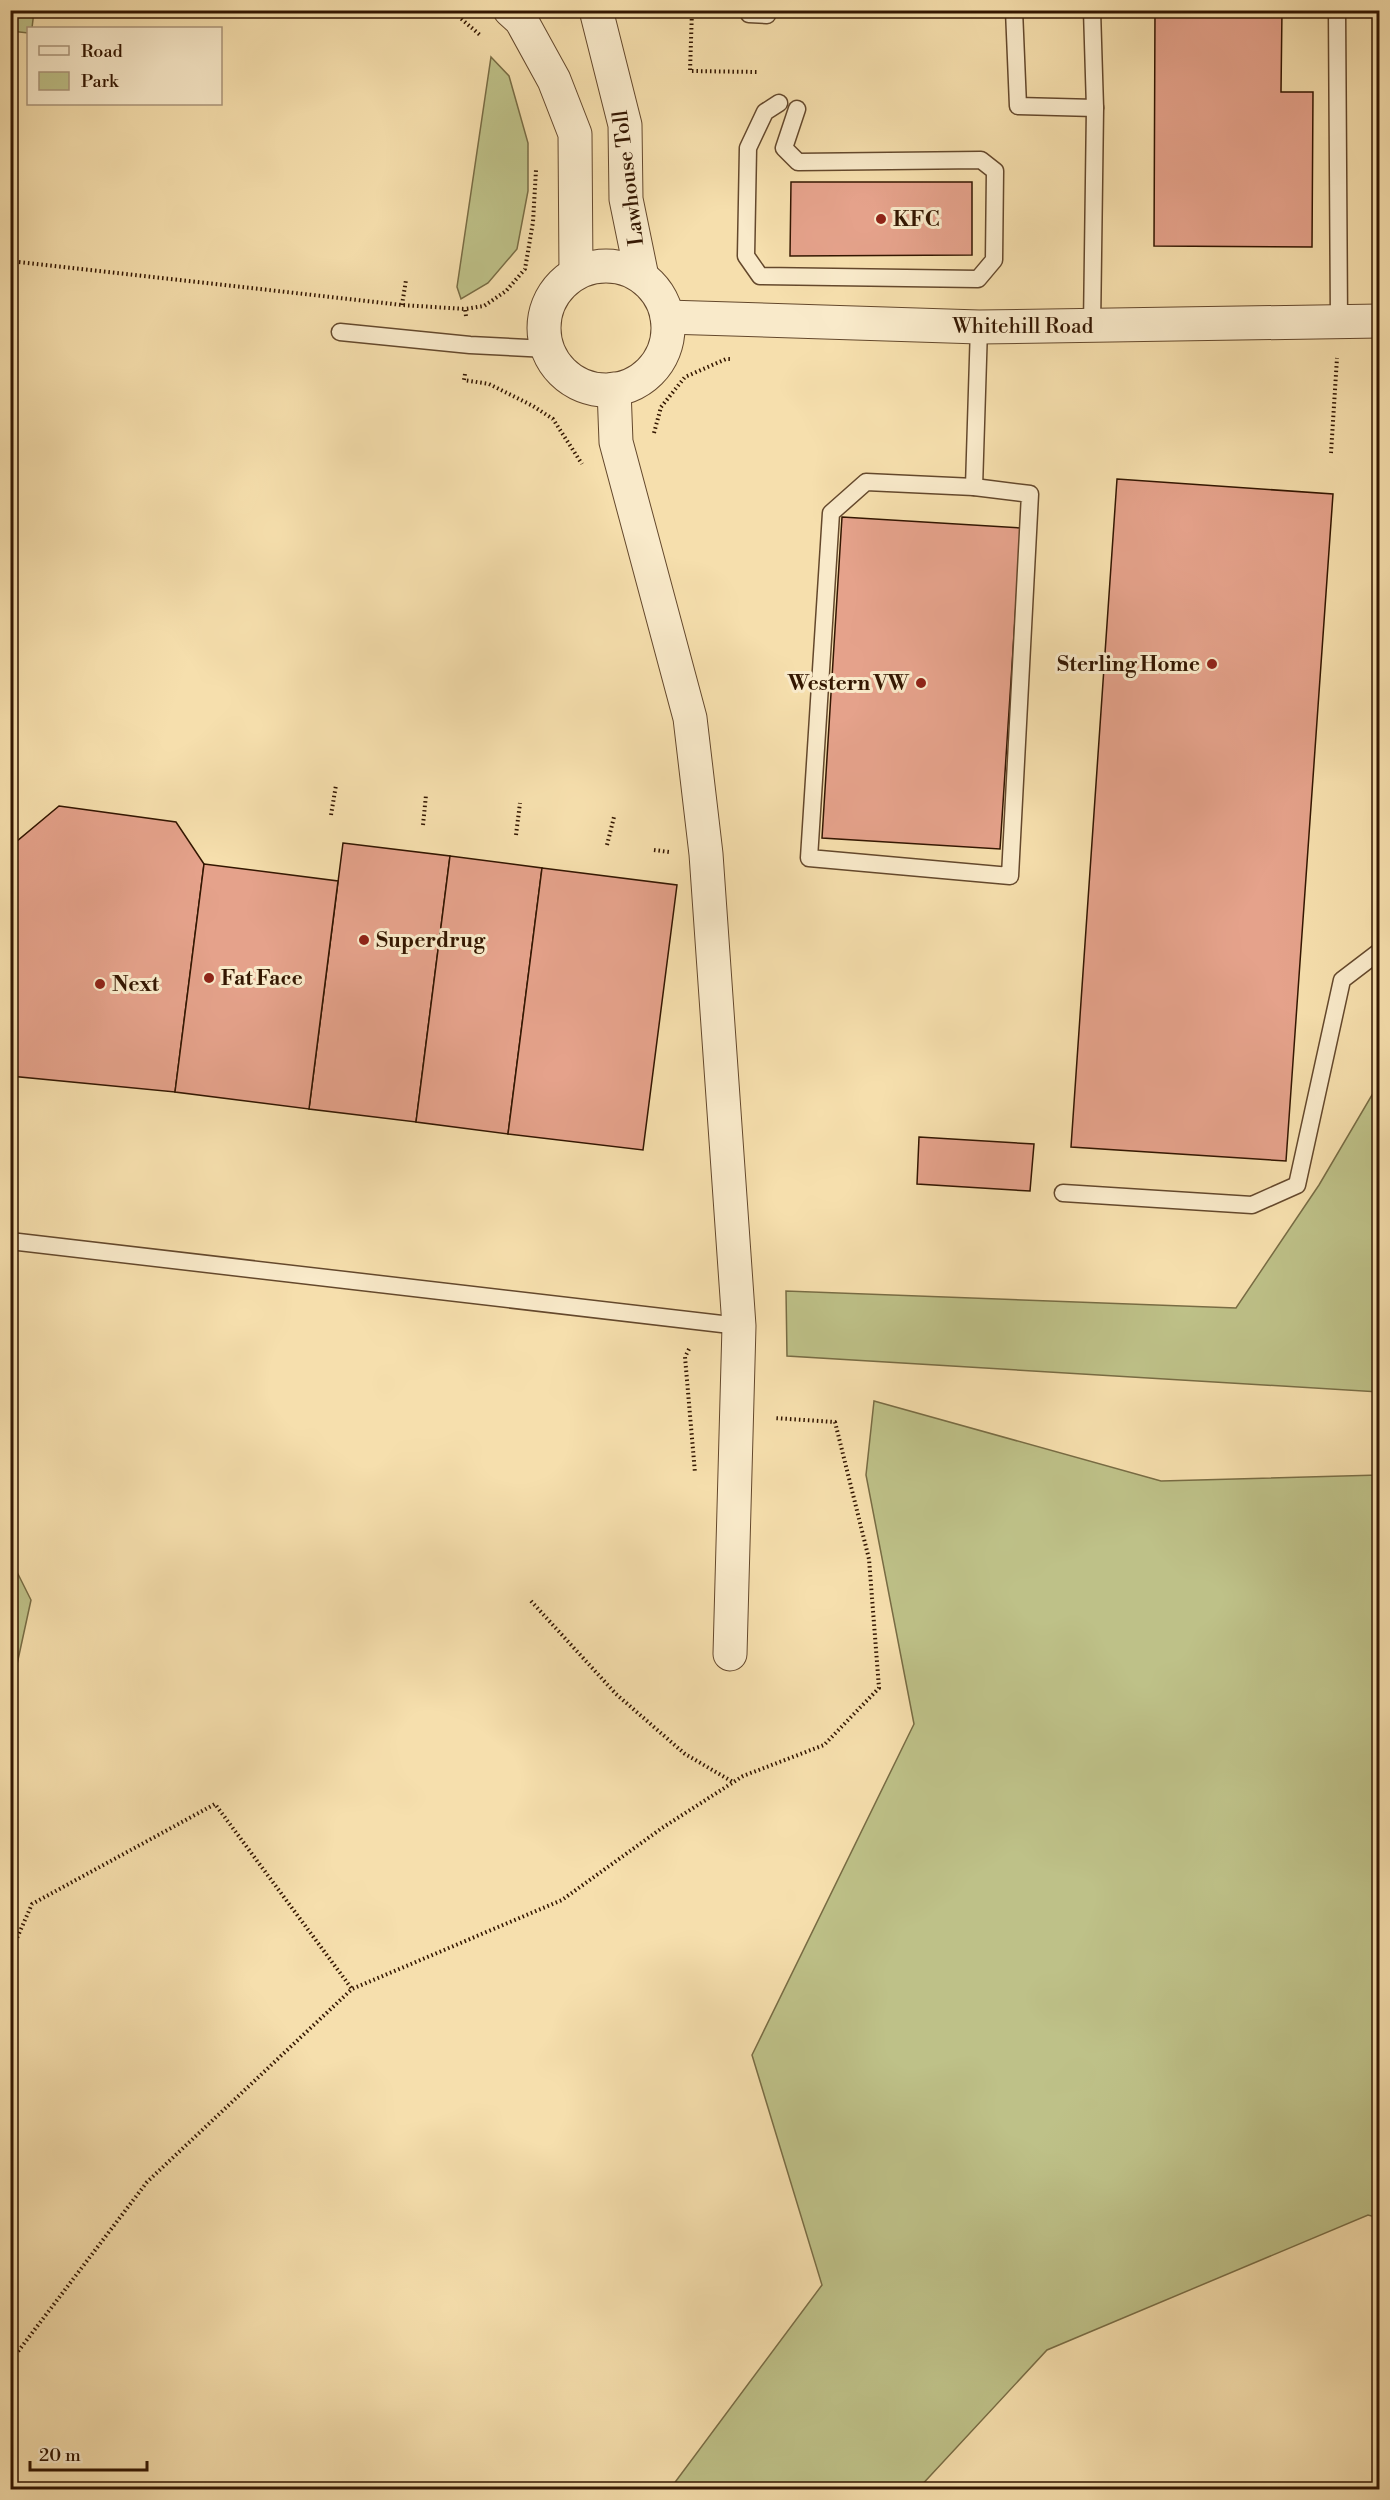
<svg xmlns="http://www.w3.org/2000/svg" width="1390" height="2500" font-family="'Libre Bodoni',serif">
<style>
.green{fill:#bec188;stroke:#786c44;stroke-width:1.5}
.building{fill:#e5a28b;stroke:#331601;stroke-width:1.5}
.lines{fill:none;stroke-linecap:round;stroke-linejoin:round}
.service-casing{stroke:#64482c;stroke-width:19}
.minor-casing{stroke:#64482c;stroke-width:35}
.path{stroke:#331601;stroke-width:4;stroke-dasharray:1.5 3;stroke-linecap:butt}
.service{stroke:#f9eaca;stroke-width:16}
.minor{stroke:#f9eaca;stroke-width:33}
.poi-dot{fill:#8f2418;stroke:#f9eaca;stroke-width:2}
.labels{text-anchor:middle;stroke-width:6;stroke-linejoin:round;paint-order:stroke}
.street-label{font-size:21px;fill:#331601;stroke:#f9eaca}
.poi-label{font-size:21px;font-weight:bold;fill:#331601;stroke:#f9eaca;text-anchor:start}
</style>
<rect width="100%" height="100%" fill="#f6dfad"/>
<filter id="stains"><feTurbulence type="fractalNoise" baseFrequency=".00333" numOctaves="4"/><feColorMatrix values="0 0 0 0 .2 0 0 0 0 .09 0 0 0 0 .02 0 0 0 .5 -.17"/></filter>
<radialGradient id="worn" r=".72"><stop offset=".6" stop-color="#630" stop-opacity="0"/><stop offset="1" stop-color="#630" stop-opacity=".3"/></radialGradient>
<g class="green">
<polygon points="13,11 34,11 32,28 28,28 28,33 11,31"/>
<polygon points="491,57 509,76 528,143 528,191 517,249 488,283 461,299 457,287"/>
<polygon points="1379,1083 1379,1392 787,1356 786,1291 1236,1308 1319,1185"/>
<polygon points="874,1401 1161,1481 1379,1475 1379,2218 1368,2215 1047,2350 918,2489 670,2489 822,2285 752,2055 914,1724 866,1475"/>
<polygon points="11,1560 31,1600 11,1692"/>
</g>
<g class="building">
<polygon points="1155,10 1282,10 1281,92 1313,92 1312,247 1154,246"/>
<polygon points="791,182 972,182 972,255 790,256"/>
<polygon points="1117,479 1333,494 1286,1161 1071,1147"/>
<polygon points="842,517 1021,528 1000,849 822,838"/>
<polygon points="59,806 176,822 204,864 175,1092 10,1076 10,892 16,842"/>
<polygon points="10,842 16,842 10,892"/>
<polygon points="343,843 450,856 416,1122 309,1109"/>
<polygon points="450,856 542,868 508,1134 416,1122"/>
<polygon points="204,864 338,881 309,1109 175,1092"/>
<polygon points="542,868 677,885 643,1150 508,1134"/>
<polygon points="919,1137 1034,1144 1030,1191 917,1184"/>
</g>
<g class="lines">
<defs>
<g id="service">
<polyline points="747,10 749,14 767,15"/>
<polyline points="1014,10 1018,106 1095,108"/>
<polyline points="1337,10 1339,322"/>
<polyline points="779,103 765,112 748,148 746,256 760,276 978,279 994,260 995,171 981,160 798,162 784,148 797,109"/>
<polyline points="1092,327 1095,108 1092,10"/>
<polyline points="340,332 470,345 548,349"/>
<polygon points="866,482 974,487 1030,494 1010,876 809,858 831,513"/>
<polyline points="974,487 979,327"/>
<polyline points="1063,1193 1252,1205 1297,1185 1342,980 1380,951"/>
<polyline points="10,1241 739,1326"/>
</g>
<g id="minor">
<polyline points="510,10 521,20 554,80 575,134 576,273"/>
<polyline points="596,10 625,125 626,199 642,277"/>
<circle cx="606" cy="328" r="62"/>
<polyline points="667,317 979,327 1380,321"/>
<polyline points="614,389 616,442 690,718 706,854 739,1326 730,1654"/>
</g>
</defs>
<use href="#service" class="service-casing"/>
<use href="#minor" class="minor-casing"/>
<g class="path">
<polyline points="451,10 480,35"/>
<polyline points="692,10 690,71 757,72"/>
<polyline points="10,261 402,305 465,309"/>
<polyline points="402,305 406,280"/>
<polyline points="466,316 465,309 484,306 506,291 525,269 533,222 536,170"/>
<polyline points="465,374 464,380 489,384 533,406 553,419 582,464"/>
<polyline points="654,433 661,407 685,377 726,359 731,359"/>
<polyline points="1331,453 1337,358"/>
<polyline points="331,815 336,785"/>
<polyline points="423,825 426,795"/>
<polyline points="516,835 520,803"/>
<polyline points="607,845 614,817"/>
<polyline points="654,850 669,852"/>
<polyline points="689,1349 685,1357 695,1473"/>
<polyline points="531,1601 616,1694 685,1754 733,1782"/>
<polyline points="10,1954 32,1904 215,1804 352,1989"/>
<polyline points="10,2362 147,2182 352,1989 562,1900 662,1828 743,1776 824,1745 879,1688 869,1559 835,1422 774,1418"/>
</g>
<use href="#service" class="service"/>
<use href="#minor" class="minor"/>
</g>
<g class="poi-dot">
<circle cx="881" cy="219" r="6"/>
<circle cx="1212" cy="664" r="6"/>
<circle cx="921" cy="683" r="6"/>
<circle cx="364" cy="940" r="6"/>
<circle cx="209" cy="978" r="6"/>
<circle cx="100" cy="984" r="6"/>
</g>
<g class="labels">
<g class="street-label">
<text transform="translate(628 178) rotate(-97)" y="7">Lawhouse Toll</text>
<text x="1023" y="333">Whitehill Road</text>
</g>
<g class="poi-label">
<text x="893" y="226">KFC</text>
<text x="1200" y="671" text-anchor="end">Sterling Home</text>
<text x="909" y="690" text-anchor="end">Western VW</text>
<text x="376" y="947">Superdrug</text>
<text x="221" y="985">Fat Face</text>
<text x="112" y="991">Next</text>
</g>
</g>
<rect width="1390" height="2500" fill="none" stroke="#f6dfad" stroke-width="36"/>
<rect x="12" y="12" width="1366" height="2476" fill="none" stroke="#331601" stroke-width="3"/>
<rect x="18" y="18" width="1354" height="2464" fill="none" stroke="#331601" stroke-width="1.5"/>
<rect x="27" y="27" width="195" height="78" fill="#f9eaca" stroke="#aa957a" stroke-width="1.5"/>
<rect x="39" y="46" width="30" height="9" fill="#f9eaca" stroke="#aa957a" stroke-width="1.5"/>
<text x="81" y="57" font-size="18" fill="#331601">Road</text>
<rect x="39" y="72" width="30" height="18" fill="#bec188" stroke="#aa957a" stroke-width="1.5"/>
<text x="81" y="87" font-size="18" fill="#331601">Park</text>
<path d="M30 2461v9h117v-9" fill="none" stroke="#331601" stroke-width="3"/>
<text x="39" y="2461" font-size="18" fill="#331601" stroke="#f9eaca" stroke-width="4.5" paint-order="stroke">20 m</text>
<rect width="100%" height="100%" filter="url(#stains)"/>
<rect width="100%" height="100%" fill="url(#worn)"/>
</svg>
